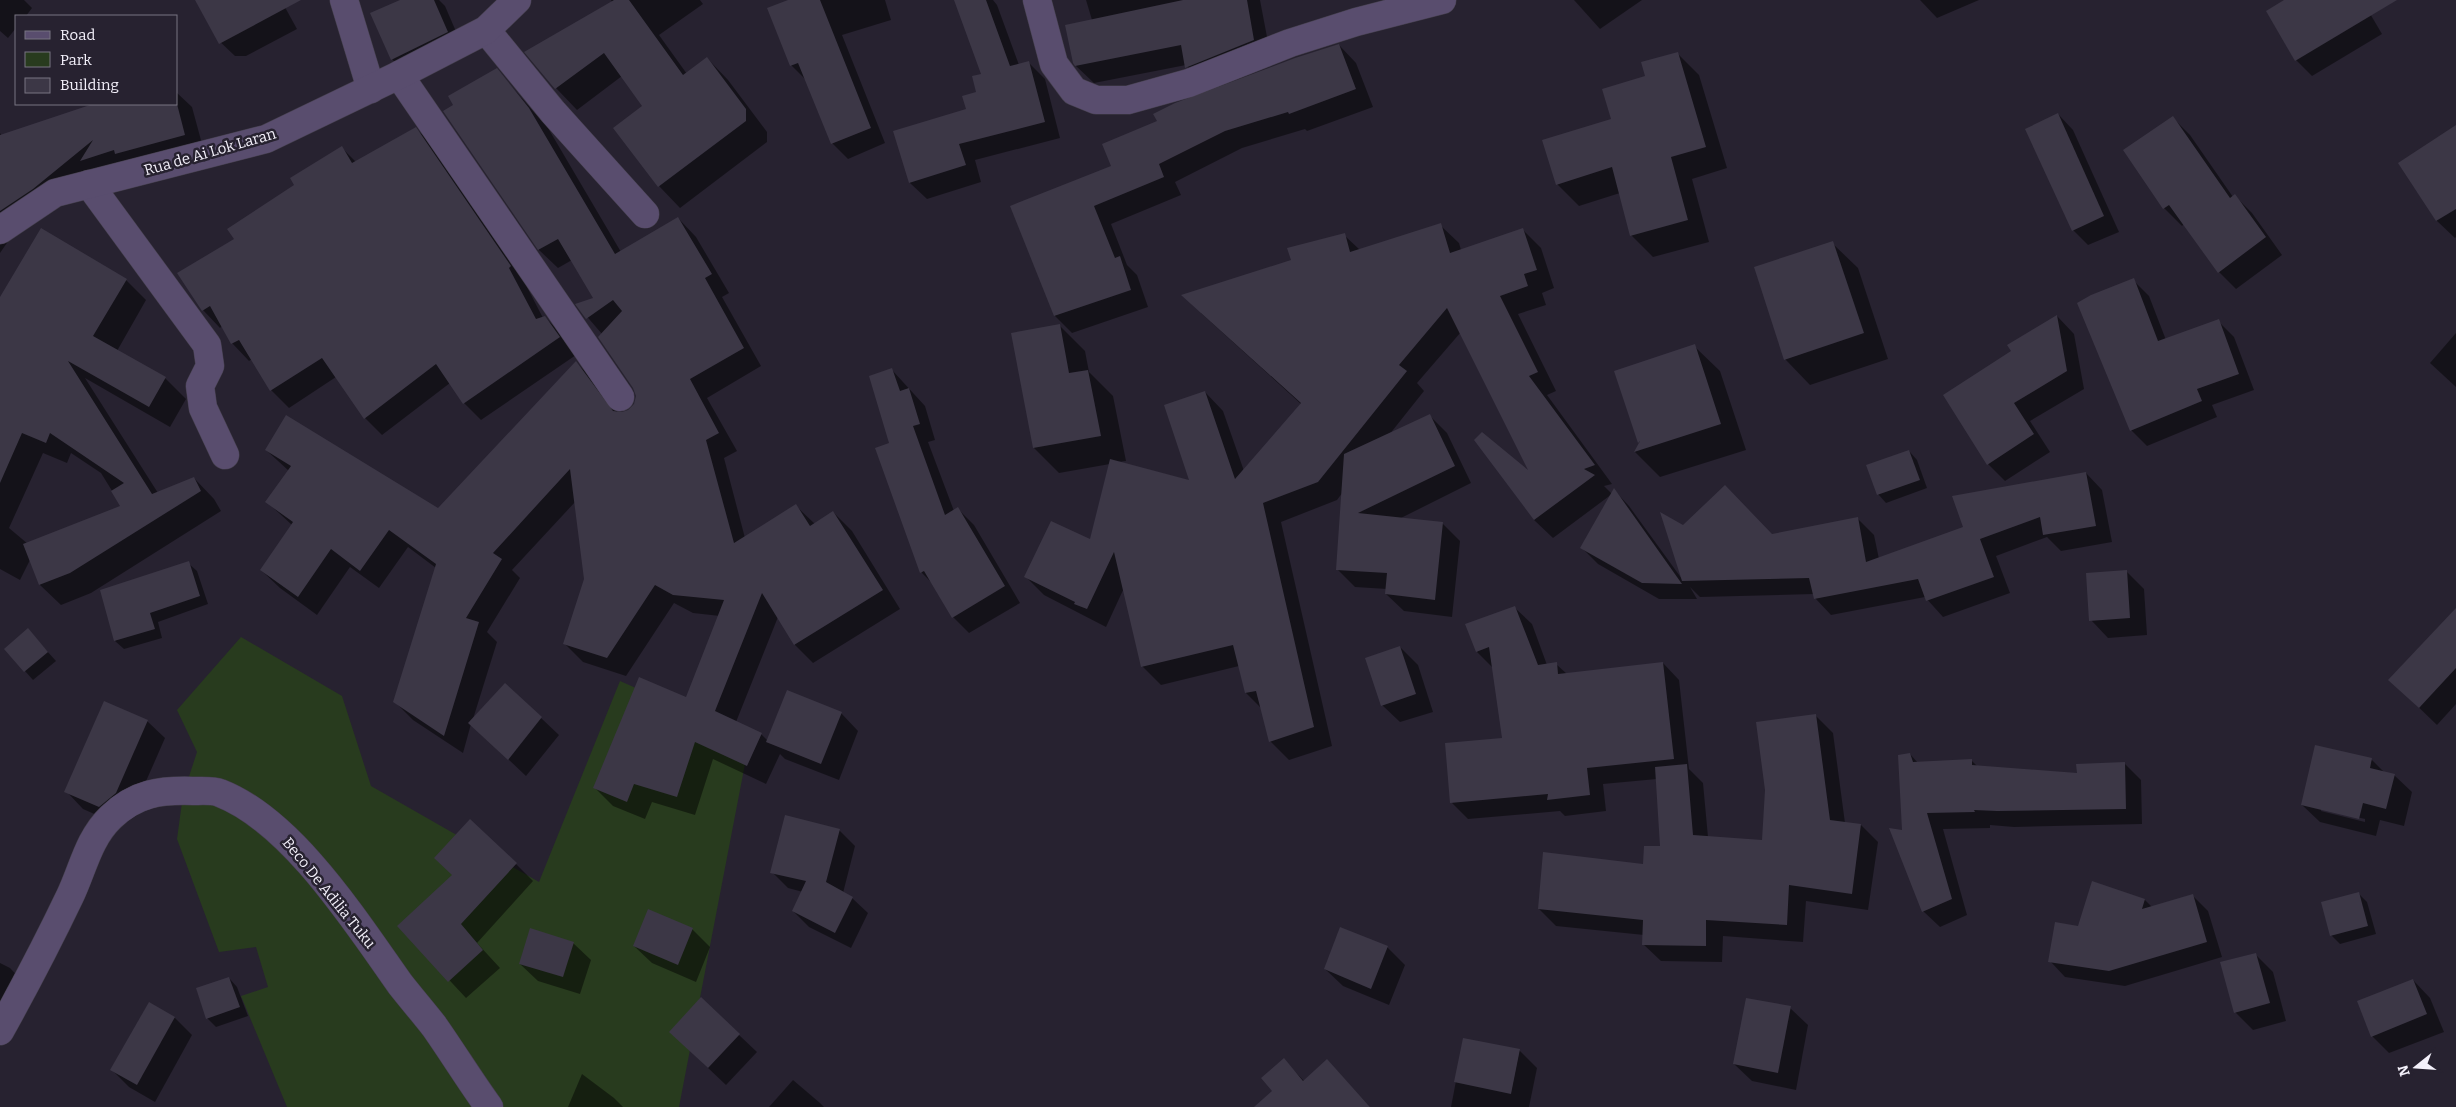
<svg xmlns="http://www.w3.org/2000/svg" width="2456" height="1107" font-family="Bitter,serif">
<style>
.green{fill:#283b1e}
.shadow{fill:#0007;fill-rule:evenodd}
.building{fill:#3c3746}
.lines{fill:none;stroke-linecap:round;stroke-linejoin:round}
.minor-casing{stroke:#443f4c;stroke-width:29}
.minor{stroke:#594d6e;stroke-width:28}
.labels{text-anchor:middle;stroke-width:5;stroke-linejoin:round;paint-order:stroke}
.street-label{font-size:15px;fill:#f3f0fa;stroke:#272230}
</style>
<rect width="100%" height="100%" fill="#272230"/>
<polygon class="green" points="241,637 342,696 371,786 539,882 620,681 750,738 679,1107 287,1107 241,996 268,987 256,947 219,952 177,839 183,795 197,752 177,710"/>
<g class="shadow">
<polygon points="0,0 24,0 32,8 26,16 16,16 16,28 8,38 0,31"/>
<polygon points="197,0 281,0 297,29 246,56 235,56 217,39"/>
<polygon points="403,0 439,0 445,6 464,50 409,77 392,59"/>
<polygon points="611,0 700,0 703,4 659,35 687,74 707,58 728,80 767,132 767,142 680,208 659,186 615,128 644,106 622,76 577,110 556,88 612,2"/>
<polygon points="791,0 885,0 891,20 842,35 885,143 848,159 832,143 807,81 791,65"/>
<polygon points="956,0 993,0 997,5 1019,65 1029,63 1045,79 1060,138 975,160 981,182 927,199 910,183 895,132 967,110 978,93 983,75"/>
<polygon points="1086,0 1260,0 1271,58 1204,84 1186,65 1094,83 1076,66 1067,26 1092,20"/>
<polygon points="1574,0 1642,0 1600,29"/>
<polygon points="1920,0 1979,0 1937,18"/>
<polygon points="2286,0 2362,0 2382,34 2312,76 2296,60 2267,11"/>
<polygon points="1339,45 1356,63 1373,107 1307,131 1305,129 1242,148 1175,182 1181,195 1111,224 1127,265 1137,275 1148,307 1072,333 1055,316 1012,207 1113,167"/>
<polygon points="1677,53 1699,75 1727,168 1692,179 1709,242 1653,257 1631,235 1620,193 1579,206 1557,184 1613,120 1647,77"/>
<polygon points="496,69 548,128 621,252 678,218 696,237 729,293 722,297 761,366 707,398 737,451 724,458 745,538 796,506 815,524 833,512 852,531 900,609 813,663 795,645 778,617 736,722 761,734 768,741 841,713 858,731 839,780 785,759 780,754 766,784 713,759 695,815 652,802 645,819 613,806 594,787 687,698 720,616 693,613 674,603 626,676 583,662 565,644 586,579 576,501 512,570 520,578 487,632 497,642 473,719 505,684 559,735 526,776 471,724 463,753 413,720 394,701 436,568 408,547 379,588 350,567 317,615 280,588 261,570 292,525 267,502 289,471 266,450 439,510 576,362 594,381 618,413 629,411 635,405 637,396 634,388 602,334 577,305 595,298 572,260 558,268 539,250 445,111 455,105"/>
<polygon points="176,92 192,107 205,155 96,174 11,237 0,253 0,133 2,136 112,104 176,104"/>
<polygon points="2058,114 2073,130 2119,232 2088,245 2073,230"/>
<polygon points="2173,118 2190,135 2233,197 2235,196 2252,213 2282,255 2236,289 2219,272 2184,224 2182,226 2164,208 2125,151"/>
<polygon points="415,128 433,145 528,284 526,285 543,318 545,317 562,335 576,355 481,420 464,403 450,383 382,435 365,418 336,377 289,408 271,390 252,359 249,361 232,343 222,326 220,328 203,310 236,239 296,186 342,148 356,162"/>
<polygon points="2456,132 2456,237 2455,238 2437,221 2400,163"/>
<polygon points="1440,225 1459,243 1461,250 1523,230 1541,248 1554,288 1542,293 1546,305 1518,314 1556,391 1547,395 1612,484 1604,486 1612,494 1553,538 1534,520 1532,475 1461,332 1417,383 1424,391 1389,435 1430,416 1447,433 1471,483 1399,519 1443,524 1460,541 1452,617 1404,611 1386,594 1387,589 1355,587 1337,569 1343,492 1337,500 1281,522 1332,746 1289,760 1270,741 1262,709 1246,693 1239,666 1161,685 1142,666 1124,588 1106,627 1044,595 1026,577 1091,541 1110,464 1059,473 1034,448 1059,325 1085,351 1089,372 1113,396 1126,461 1118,462 1191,481 1205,392 1223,411 1244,471 1301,404 1201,313 1292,261 1344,235 1360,250"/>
<polygon points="1832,243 1858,268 1888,359 1810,385 1785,359"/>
<path d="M126,280L146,300L117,351L165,378L186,399L170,427L85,378L158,493L194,478L214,499L221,511L91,593L61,605L40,585L30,560L20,580L0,569V299ZM43,453L67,463L71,453L101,473L122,507L28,544L9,528Z"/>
<polygon points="2133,280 2149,296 2166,340 2218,321 2234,337 2254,390 2212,405 2217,417 2147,446 2131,430"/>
<polygon points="2057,316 2074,334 2084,389 2030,421 2050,452 2005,481 1988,464 2013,352"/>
<polygon points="2456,333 2456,387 2430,363"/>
<polygon points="1694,346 1720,371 1746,450 1660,477 1635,452 1640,444 1639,442"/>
<polygon points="892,370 925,406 935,440 928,442 954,511 958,509 974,525 1020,603 969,633 953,617 935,586 922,573 876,449 891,444"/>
<polygon points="1909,451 1917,460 1927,488 1886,503 1878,494"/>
<polygon points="2086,473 2102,490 2112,542 2061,551 2047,537 1996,556 2010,593 1943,617 1925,597 1831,615 1815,598 1814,594 1700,597 1690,587 1697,599 1659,599 1598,564 1582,548 1614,490 1629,506 1682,579 1683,527 1772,535 1857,518 1874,535 1879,559 1965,528"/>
<polygon points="188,563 197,571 208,604 158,622 162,638 124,649 115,641"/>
<polygon points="2126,571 2144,589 2147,635 2108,638 2091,620"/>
<polygon points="1515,608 1532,624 1547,665 1556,664 1567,674 1663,663 1679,680 1689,769 1703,783 1708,837 1763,841 1816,716 1833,733 1845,823 1861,825 1878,842 1868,910 1806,901 1803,942 1723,936 1722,962 1661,961 1643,944 1644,935 1556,926 1539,909 1645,865 1662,848 1657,779 1603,784 1606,811 1565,816 1560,811 1468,819 1452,803 1503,739 1493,668 1477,652"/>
<polygon points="2456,610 2456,704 2437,725 2408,697"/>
<polygon points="28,630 56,661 33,680 25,671"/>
<polygon points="1400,647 1418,665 1433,712 1400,722 1382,705"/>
<polygon points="147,721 165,738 133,811 117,824 83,809 66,791"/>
<polygon points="1910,754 1918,763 1972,761 1977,766 2078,775 2125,764 2141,780 2142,824 2014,827 1990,825 1990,828 1943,829 1967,915 1940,927 1923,911"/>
<path d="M2372,760L2385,773L2394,775L2412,792L2404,826L2380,820L2376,836L2320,822L2302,805ZM2321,809L2365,819V822L2321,811Z"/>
<polygon points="839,830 855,846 843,893 852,898 868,913 851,948 809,927 793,911 803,892 788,888 772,872"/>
<polygon points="516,864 533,881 477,943 500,968 466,998 399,926"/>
<polygon points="2093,882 2145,900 2152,907 2192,895 2208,911 2222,957 2125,986 2065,977 2050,961 2079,928"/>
<polygon points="2358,893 2367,902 2376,934 2340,944 2331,935"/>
<polygon points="649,911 692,929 710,947 696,982 652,963 634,946"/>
<polygon points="573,943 591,960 580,994 538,981 520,964"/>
<polygon points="1387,947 1405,965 1389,1005 1343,986 1325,969"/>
<polygon points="2255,954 2273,972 2286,1021 2253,1030 2235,1012"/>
<polygon points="0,963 10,968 27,986 0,1039"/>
<polygon points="229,978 237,987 248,1016 216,1027 207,1018"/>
<polygon points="2413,980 2430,998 2444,1032 2389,1053 2372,1036"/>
<polygon points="701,999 757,1052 726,1085 688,1049"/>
<polygon points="149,1003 175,1018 192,1035 155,1102 129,1087 112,1070"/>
<polygon points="1790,1008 1808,1025 1796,1090 1752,1081 1734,1064"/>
<polygon points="1464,1039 1519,1050 1537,1068 1529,1107 1451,1107"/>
<polygon points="1284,1060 1304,1081 1327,1060 1370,1107 1256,1107 1274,1091"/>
<polygon points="582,1074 614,1098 623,1107 568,1107"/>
<polygon points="793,1080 820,1103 824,1107 769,1107"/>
</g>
<g class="building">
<polygon points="195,0 301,0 219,44"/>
<polygon points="400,0 434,0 448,32 391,60 370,13"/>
<polygon points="614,0 629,0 683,75 707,57 746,109 746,121 658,187 613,128 642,106 604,53 555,89 524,52"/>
<polygon points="788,0 820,0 871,128 831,144 798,63 790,66 767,8"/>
<polygon points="954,0 986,0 1010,66 1029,61 1045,122 959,144 966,165 909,183 893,131 966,109 962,96 976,92 972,76 981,74"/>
<polygon points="1183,0 1247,0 1254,40 1185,68 1181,45 1075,66 1073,63 1065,25"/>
<polygon points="2284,0 2397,0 2295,61 2266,11"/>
<polygon points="1339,44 1356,89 1289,114 1288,112 1225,131 1159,164 1164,177 1094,206 1115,258 1120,256 1131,290 1054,316 1010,206 1111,166 1102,144 1157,121 1153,114 1175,103 1295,58"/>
<polygon points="1678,52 1706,147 1671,157 1688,220 1630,236 1612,167 1556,185 1542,140 1611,119 1602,89 1645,76 1641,62"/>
<polygon points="497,68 529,108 615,254 678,217 712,274 705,278 744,348 690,379 719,433 706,440 734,543 796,504 810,526 833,511 883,590 794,645 762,593 715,711 762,733 747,766 695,742 677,797 634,784 627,802 593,788 639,677 686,697 724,600 673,595 655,585 607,658 563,644 584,579 570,469 493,553 502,559 466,618 479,622 444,736 393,702 436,564 389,530 360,571 331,549 298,597 260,570 293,522 265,502 291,466 265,450 286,415 438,508 576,361 613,411 622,412 628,410 634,404 636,396 633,388 598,337 622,311 613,300 586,319 575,304 593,298 558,239 538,250 443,111 453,105 448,96"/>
<polygon points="93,104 177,104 185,135 115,154 114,150 80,161 93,140 33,189 0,211 0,135"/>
<polygon points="2058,113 2104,216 2072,231 2025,129"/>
<polygon points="2173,116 2230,198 2235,194 2266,237 2218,273 2169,205 2163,209 2123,150"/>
<polygon points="2456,125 2456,209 2436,221 2398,163"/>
<polygon points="416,127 511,266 509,268 536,319 545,316 560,337 463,404 436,364 364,419 322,358 270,391 239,340 231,344 210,306 202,311 177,273 234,239 227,229 294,185 290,178 342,146 352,163"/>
<polygon points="1441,223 1450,253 1523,228 1537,270 1524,274 1528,286 1500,296 1538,372 1529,376 1595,465 1584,469 1595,475 1534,520 1474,440 1482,432 1528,470 1447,308 1399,365 1407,371 1318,482 1263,503 1314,727 1269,742 1256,691 1245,693 1233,645 1141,667 1114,552 1087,609 1074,604 1075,602 1024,577 1051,521 1090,539 1110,459 1189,480 1164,405 1205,391 1235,479 1301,403 1181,295 1291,260 1287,248 1345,233 1350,252"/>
<polygon points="41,228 127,279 93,336 166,377 149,407 68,361 152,494 194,477 201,491 70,573 39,585 23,544 120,506 111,491 124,483 50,433 46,443 22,433 0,483 0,297"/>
<polygon points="1833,241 1864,333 1784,360 1754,267"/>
<polygon points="2134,278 2158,341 2219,319 2239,374 2197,389 2202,401 2130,431 2077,303 2091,295"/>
<polygon points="2057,315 2067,371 2014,403 2034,434 1987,465 1943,395 2011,351 2007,345"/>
<polygon points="1060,324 1069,373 1088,370 1101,436 1033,448 1011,333"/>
<polygon points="1695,344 1721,424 1634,452 1640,441 1638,443 1614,371"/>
<polygon points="892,368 900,391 909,388 920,424 913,426 945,515 958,507 1005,586 952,618 924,571 920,573 875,448 889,443 869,376"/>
<polygon points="1430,414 1455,466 1358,513 1443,522 1435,600 1385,594 1387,573 1336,570 1344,454"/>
<polygon points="1909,450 1920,480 1877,495 1866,465"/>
<polygon points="2086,472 2096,526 2043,535 2040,517 1980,539 1994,577 1926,601 1918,579 1814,599 1809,578 1682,581 1660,512 1683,525 1725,485 1772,534 1858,517 1866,562 1963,527 1952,496"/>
<polygon points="1614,488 1682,584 1642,583 1580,548"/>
<polygon points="189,561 200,596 150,613 155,629 114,641 100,590"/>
<polygon points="2127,570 2130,618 2089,621 2086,573"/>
<polygon points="1515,606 1538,665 1557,662 1558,674 1663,662 1674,759 1587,768 1590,795 1547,800 1548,794 1450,803 1445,743 1502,738 1489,647 1476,652 1465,624"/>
<polygon points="2456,608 2456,668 2419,708 2388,680"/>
<polygon points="28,628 48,652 24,672 4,649"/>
<polygon points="1400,646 1416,694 1381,706 1365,658"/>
<polygon points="505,683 542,717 508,760 468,723"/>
<polygon points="787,690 842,712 821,764 766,742"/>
<polygon points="104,701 148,720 116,793 99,807 64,792"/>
<polygon points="1816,714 1830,820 1861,824 1852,894 1789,885 1787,925 1706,920 1706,946 1642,945 1643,920 1538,909 1543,852 1643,864 1644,846 1660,846 1655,767 1687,764 1693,835 1762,840 1765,790 1756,722"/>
<polygon points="2315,745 2372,758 2370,768 2395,774 2386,809 2363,803 2359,819 2301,805"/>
<polygon points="1910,753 1913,762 1972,759 1972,765 2077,773 2076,764 2125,762 2126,809 1997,811 1974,810 1975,812 1927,813 1952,899 1922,912 1889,828 1902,830 1898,755"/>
<polygon points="785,815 840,829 826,882 853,897 835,933 792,911 806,881 770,873"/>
<polygon points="470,819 517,863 461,924 483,950 448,982 397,926 452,875 434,858"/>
<polygon points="2092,881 2145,899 2142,909 2193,894 2207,942 2109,971 2048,962 2055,922 2078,926"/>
<polygon points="2359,892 2368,926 2330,936 2321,902"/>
<polygon points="648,909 693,928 678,965 633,946"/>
<polygon points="1340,927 1388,946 1371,989 1324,969"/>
<polygon points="530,928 574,942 563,977 519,964"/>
<polygon points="2256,953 2270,1003 2234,1013 2220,962"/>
<polygon points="229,977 240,1007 206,1019 196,988"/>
<polygon points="2413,979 2427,1014 2371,1037 2357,1001"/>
<polygon points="701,997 740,1034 708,1068 669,1032"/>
<polygon points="1746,998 1791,1006 1778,1073 1733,1064"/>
<polygon points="149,1002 175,1017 137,1085 110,1070"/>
<polygon points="1463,1038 1520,1049 1511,1094 1454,1082"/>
<polygon points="1284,1058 1303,1081 1327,1059 1370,1107 1254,1107 1272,1091 1261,1078"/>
</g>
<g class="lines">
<defs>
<g id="minor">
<polyline points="344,0 371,89"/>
<polyline points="1037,0 1054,64 1074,91 1096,100 1128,100 1189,83 1290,43 1356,22 1442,0"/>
<polyline points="486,30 553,112 645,214"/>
<polyline points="399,75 620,397"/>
<polyline points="89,184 207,345 210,366 200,386 203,408 225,455"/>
<polyline points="0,230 55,193 266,139 399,75 486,30 517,0"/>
<path d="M0,1031C25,986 48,942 70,896C83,869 88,839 111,817C136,793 160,790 193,791C201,791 213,790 220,793C292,821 356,922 400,984C411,998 423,1012 434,1026C453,1053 470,1081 489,1107"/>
</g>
</defs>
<use href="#minor" class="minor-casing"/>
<use href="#minor" class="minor"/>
</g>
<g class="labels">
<g class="street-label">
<text transform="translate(210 152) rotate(-16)" y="5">Rua de Ai Lok Laran</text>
<text transform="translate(329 893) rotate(51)" y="5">Beco De Adilia Tuku</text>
</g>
</g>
<rect x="15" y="15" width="162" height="90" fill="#272230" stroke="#797481"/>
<rect x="25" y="31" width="25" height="8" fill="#594d6e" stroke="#797481"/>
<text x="60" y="40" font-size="15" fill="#f3f0fa">Road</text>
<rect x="25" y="52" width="25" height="15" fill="#283b1e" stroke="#797481"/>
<text x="60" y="65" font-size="15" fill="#f3f0fa">Park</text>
<rect x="25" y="78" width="25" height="15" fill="#3c3746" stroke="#797481"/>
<text x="60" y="90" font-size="15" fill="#f3f0fa">Building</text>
<g transform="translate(2416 1067) rotate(253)" stroke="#272230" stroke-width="4" paint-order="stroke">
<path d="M0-4L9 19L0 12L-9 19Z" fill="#f3f0fa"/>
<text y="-8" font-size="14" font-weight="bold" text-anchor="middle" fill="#f3f0fa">N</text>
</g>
</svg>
